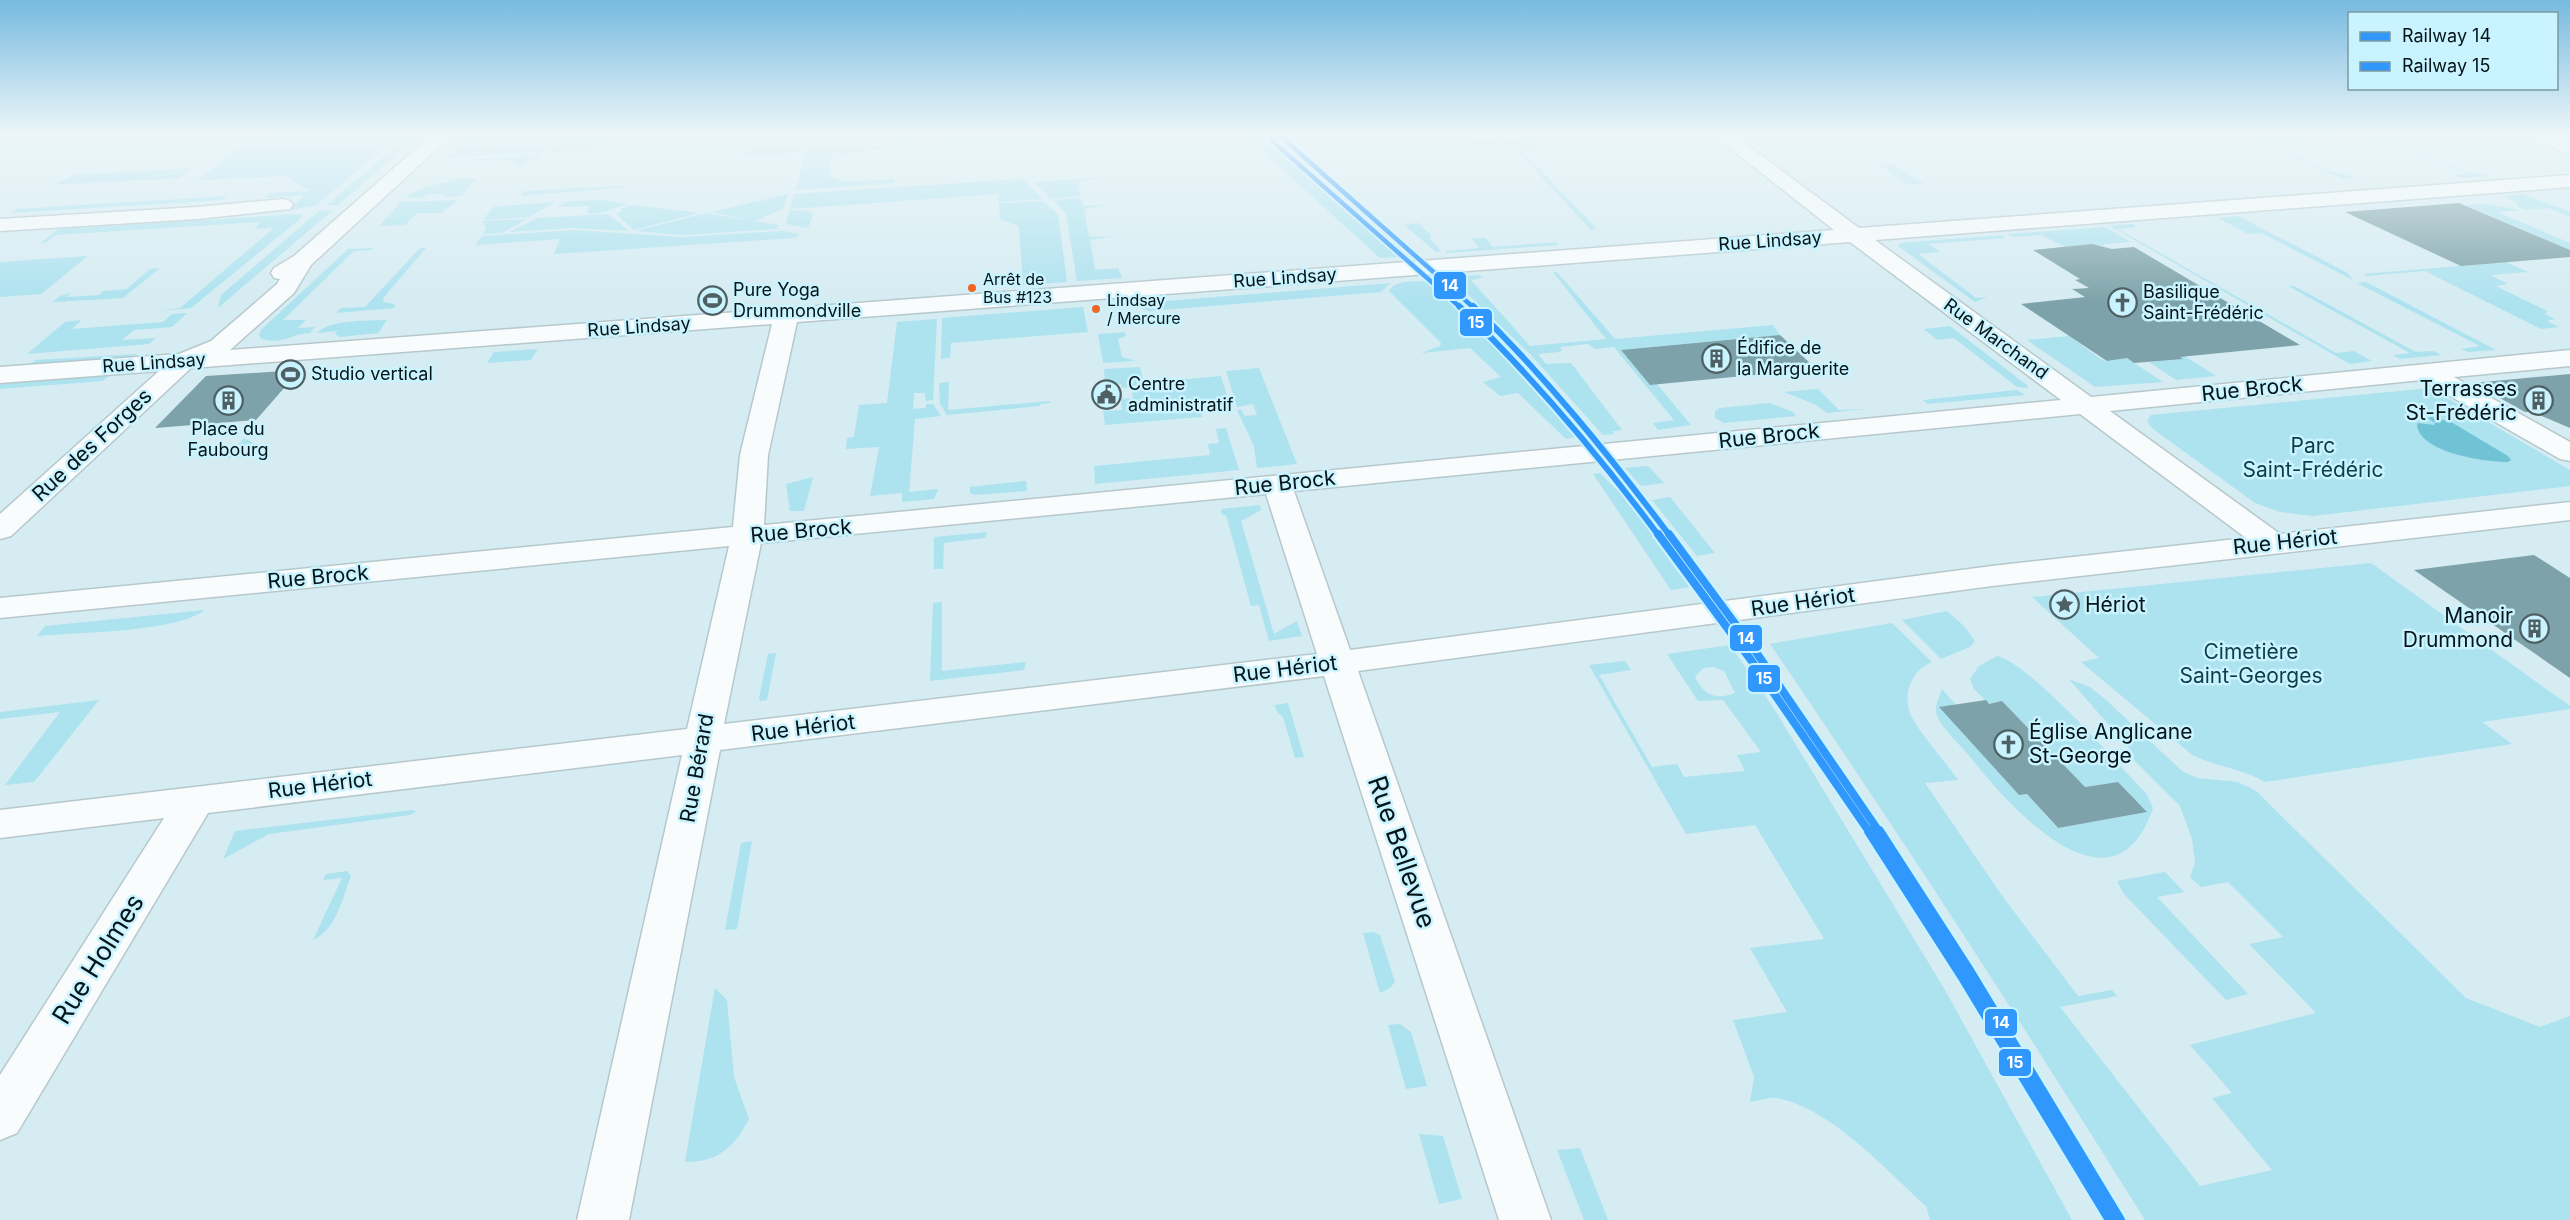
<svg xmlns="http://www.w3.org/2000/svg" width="2570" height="1220" font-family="Inter,sans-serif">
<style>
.green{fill:#ade2ef;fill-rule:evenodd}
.water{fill:#6fc3d5}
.building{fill:#7da2a9}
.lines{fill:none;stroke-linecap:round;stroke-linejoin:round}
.minor-casing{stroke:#b6c8cc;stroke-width:3}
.minor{fill:#f9fcfd;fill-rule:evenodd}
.rail-1-far3-casing{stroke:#c9f3fe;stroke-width:8}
.rail-1-far2-casing{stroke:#c9f3fe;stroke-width:10}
.rail-1-far1-casing{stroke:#c9f3fe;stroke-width:13}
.rail-1-casing{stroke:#c9f3fe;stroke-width:15}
.rail-2-far3-casing{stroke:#c9f3fe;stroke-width:8}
.rail-2-far2-casing{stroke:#c9f3fe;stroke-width:10}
.rail-2-far1-casing{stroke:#c9f3fe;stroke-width:13}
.rail-2-casing{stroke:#c9f3fe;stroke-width:15}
.rail-1-far3{stroke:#3098fc;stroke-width:4.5}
.rail-1-far2{stroke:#3098fc;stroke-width:6}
.rail-1-far1{stroke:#3098fc;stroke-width:8}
.rail-1{stroke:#3098fc;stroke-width:10}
.rail-2-far3{stroke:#3098fc;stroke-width:4.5}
.rail-2-far2{stroke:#3098fc;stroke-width:6}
.rail-2-far1{stroke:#3098fc;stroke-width:8}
.rail-2{stroke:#3098fc;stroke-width:10}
.bus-dot{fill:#f26522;stroke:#c9f3fe;stroke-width:2}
.labels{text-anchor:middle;stroke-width:5;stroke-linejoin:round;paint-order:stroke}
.far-bus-label{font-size:16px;fill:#051418;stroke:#c9f3fe;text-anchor:start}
.far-street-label{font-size:18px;fill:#051418;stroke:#c9f3fe}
.far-poi-label{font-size:18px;fill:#051418;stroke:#c9f3fe;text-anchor:start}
.street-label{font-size:21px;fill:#051418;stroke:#c9f3fe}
.poi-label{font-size:21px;fill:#051418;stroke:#c9f3fe;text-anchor:end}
.park-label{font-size:21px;fill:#0b3e48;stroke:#c9f3fe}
.near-street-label{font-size:26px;fill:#051418;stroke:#c9f3fe}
.line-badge{stroke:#c9f3fe;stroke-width:2}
.badge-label{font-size:16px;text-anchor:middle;font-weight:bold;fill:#fff}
</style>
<rect width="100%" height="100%" fill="#d5ecf2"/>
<g class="green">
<polygon points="279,133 403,133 315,206 289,210 304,195 264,198 269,193 311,191 284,176 198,180 250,139 274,137"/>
<polygon points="411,133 422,133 338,205 327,205"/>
<polygon points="473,133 487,133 477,146 552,141 544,152 446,158"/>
<polygon points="609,133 622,133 582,155 584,150 551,152 559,141 598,139"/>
<path d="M1030,133H1051L1026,143L926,146L925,148C908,149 837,148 830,163C829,167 830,174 830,177L845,182L895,179L894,183L796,190L808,145L826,144V149L899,145V140L907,141V144L963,141L964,136H972L974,141L1031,137Z"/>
<polygon points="1242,133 1260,133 1398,257 1380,258"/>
<polygon points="2344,133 2369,133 2467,172 2490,176 2461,178 2453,175 2466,173 2398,146 2367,140 2367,134 2297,138 2291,144 2262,141 2328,171 2360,178 2343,179 2253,139"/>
<polygon points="1532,140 1540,149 1522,151 1597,229 1591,230 1512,145 1503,142"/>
<polygon points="801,146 798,153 750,156 743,154 753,148"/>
<polygon points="542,154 540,158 527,160 520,168 518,163 510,160 442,162"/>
<polygon points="1891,163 1924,184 1909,185 1878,164"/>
<polygon points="191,168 179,178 53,185 74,175"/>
<polygon points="1098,178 1079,181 1080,196 1051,199 1033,182"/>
<path d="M456,179H477L461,196L443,197L445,194H427L423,198H405C421,185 438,186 456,179Z"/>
<polygon points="1023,179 1043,199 999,202 998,194 790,209 794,194"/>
<polygon points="616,186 628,187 520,196 524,191"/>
<polygon points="788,194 783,209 755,221 779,225 777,229 683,235 635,231 706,213 753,221 712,212"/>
<polygon points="2523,194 2570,212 2570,217 2548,208 2525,210 2516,206 2519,205 2506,196"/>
<polygon points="228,196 223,200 10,213 16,209"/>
<polygon points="1081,198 1083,206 1105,205 1084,209 1089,237 1113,236 1090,240 1095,270 1118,268 1122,278 1077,281 1066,213 1053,200"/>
<polygon points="455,200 457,201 441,213 417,213 405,225 379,226 401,202"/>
<polygon points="605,200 627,204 605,212 587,214 590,206 557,207 569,201"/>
<polygon points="1043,201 1058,214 1067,282 1023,285 1019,228 1018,226 1000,219 999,203"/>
<polygon points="555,202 529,217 483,220 493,207"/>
<polygon points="2485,204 2521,210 2497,212 2570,243 2570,250 2465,205"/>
<polygon points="632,205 699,213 634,230 616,214 623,211 620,209"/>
<polygon points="333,210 218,308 221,295 319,211"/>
<polygon points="806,210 813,214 808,228 786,224 789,211"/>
<polygon points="300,214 302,215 299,220 191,308 157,311 180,308 274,228 254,229 261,222 56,235 47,242 40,243 59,229"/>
<polygon points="608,214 629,231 573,228 509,232 537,218"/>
<polygon points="2238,216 2348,273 2353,280 2261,233 2248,234 2218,218"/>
<polygon points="527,219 502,233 483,234 486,229 483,221"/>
<polygon points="1419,223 1431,235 1430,239 1440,250 1437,253 1404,225"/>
<polygon points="2133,224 2137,227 2118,229 2336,353 2354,351 2372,361 2350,364 2110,226"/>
<polygon points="2105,227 2131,242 2105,244 2103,246 2092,244 2065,247 2041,235 2014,237 2008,234"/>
<polygon points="575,230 680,237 782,231 800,234 795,238 554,254 560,239 475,245 482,236"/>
<polygon points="2002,235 2005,238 1929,244 1940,252 1918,254 1976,298 1987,297 1975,302 1898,246 1899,243"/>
<polygon points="1472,238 1486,238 1493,247 1556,242 1558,245 1445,253 1447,251 1479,248"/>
<path d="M373,248L371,250L354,251L283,320H306L298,328L315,327L310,333C289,334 285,345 261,339L259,335L261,330L348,249Z"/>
<polygon points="420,248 426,248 384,297 383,302 394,304 395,308 336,313 341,308 365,307"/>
<polygon points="88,256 41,294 0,297 0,262"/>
<polygon points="2506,262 2528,272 2491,275 2508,284 2496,286 2547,311 2545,314 2555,319 2547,321 2559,327 2541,329 2425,271 2367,276 2363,274"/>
<polygon points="160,268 123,298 53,302 60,296 71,293 66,297 99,295 103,291 127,289 150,269"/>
<polygon points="1553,272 1557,272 1615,339 1773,325 1780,335 1621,350 1650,385 1657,384 1691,425 1658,430 1653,423 1674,420 1614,347 1595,349 1588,344 1560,347 1562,350 1559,352 1538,354 1546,364 1571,363 1622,430 1612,431 1614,434 1603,435 1530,354 1450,277 1480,275 1482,278 1471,280 1530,346 1606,339"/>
<path d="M1429,281C1481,330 1529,382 1576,437L1566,439L1518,393L1500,396L1483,382L1501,377L1470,348L1421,353L1440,346L1441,343L1389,291C1395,279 1416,282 1429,281Z"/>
<polygon points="2366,282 2496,350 2468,352 2461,349 2480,346 2357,283"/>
<polygon points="1391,283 1381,292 1149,311 1142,309 1140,303"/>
<polygon points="2288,286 2294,286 2416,352 2433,351 2442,355 2400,359 2393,355 2410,353"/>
<polygon points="1083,307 1088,332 951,343 950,358 941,359 942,318"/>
<polygon points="187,313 172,327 134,330 122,340 156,338 149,344 27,354 65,322 81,320 72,329 163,322 172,314"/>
<polygon points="937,319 933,400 926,401 925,393 914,393 913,409 926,408 926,404 933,404 941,416 915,419 909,492 938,489 934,499 902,502 902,493 870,496 879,447 846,449 847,438 854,437 859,405 887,403 897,322"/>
<path d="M387,320L378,333L340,337L335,334L337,331L317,333C329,319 368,321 387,320Z"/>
<polygon points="1950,326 2028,386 2028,388 2017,387 1954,338 1937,340 1924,329"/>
<polygon points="2142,329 2216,376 2176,380 2149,362 2181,359"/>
<polygon points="1125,332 1126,336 1118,339 1122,357 1136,361 1103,363 1098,334"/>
<path d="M2070,336C2077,341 2100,360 2106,361C2112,362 2117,358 2125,357L2163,382L2095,387L2027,340Z"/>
<polygon points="538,349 531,360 487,363 494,352"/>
<polygon points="136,354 131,359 29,365 36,360"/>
<polygon points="1140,367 1144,383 1221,376 1231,408 1201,410 1202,417 1105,425 1103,411 1122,410 1121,399 1133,398 1131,387 1122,388 1121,384 1105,386 1104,369"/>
<polygon points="1259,368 1297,464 1257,468 1254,446 1237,410 1242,410 1244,416 1257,415 1253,404 1237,407 1226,371"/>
<polygon points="109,376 102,381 0,389 0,383"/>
<polygon points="949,382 948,410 1050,401 1050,403 1040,404 1040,406 947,415 940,404 939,383"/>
<polygon points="2430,388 2570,470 2570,486 2313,516 2280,512 2255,503 2153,429 2147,421 2151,415"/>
<polygon points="1818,389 1839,410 1865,409 1827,413 1814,404 1784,392"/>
<polygon points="2016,390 2026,395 1927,404 1923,400"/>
<polygon points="1770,403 1793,412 1796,416 1724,423 1715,418 1715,412 1719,408"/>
<polygon points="1226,428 1239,470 1095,484 1094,466 1210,455 1208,444 1219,443 1216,429"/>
<polygon points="244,438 255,444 251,457 227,458"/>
<polygon points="1648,466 1664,483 1641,486 1625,468"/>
<polygon points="1600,473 1628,501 1691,587 1671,590 1593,474"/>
<polygon points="813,477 804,511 790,511 786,484"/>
<polygon points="1026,481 1027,491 975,495 970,493 970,487"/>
<polygon points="1670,497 1715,553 1697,556 1652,500"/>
<polygon points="1260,505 1261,510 1241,521 1274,634 1297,621 1302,636 1269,641 1259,605 1251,606 1226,515 1222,515 1221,509"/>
<polygon points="987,532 985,538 944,543 943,569 934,569 934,537"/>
<path d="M2371,563L2570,706V709L2482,722L2512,744L2265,782C2241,768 2215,767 2191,754L2081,662L2099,658L2032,597Z"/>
<polygon points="942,602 942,671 1026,662 1024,670 930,681 933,603"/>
<path d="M205,610C174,633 77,632 37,636L45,626Z"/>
<polygon points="1947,611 1965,627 1975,641 1970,647 1941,659 1902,620"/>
<path d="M1892,623L1932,662C1911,670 1902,695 1911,716C1921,735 1945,761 1958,780L1925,783L2003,897L2078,996L2112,990L2117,996L2060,1007L2200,1186L2272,1170L2212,1098L2232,1093L2190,1045L2316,1013L2249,944L2283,937L2228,882L2201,887L2190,877L2195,863L2192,839L2180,806L2134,760V754L2069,679L2090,687L2105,699L2182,771L2197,778L2238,782L2256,791L2466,998L2540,1027L2570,1016V1220H2145C2024,1026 1899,833 1770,644Z"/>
<path d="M1730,645L1773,707L1945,990L2072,1220H1930L1926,1206C1886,1170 1831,1108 1777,1098C1769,1097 1758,1101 1750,1102L1754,1077L1733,1020L1787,1012L1750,948L1824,939L1755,825L1686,834L1589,665L1625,661L1631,670L1599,675L1652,767L1677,764L1684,777L1745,771L1737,755L1761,752L1723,700L1698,701L1667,654ZM1714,667L1724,671L1735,693C1716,700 1704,696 1695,677L1703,668Z"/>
<polygon points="776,653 767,700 760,701 759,698 768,654"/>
<path d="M1997,656C2030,663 2118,765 2146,793L2153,808C2114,923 2011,809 1971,758C1963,748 1941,727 1937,716C1934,706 1939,698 1942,689L1956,705L1940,708L2019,795L2027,794L2057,828L2147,812L2118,782L2085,787L2002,701L1989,704L1974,689L1970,679L1979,666Z"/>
<polygon points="99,700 34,782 5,785 60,712 0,719 0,712"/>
<polygon points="1288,703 1304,757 1295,758 1283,717 1278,713 1274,705"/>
<polygon points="413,810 416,812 410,815 269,834 223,859 235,831"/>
<polygon points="752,841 737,929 725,930 741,843"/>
<path d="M347,871L351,876C342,899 336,930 313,940L342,878L323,880L326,874Z"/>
<polygon points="2165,872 2184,892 2157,897 2248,994 2226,1000 2124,894 2117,881"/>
<polygon points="1373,932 1380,935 1395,982 1390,988 1380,993 1363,933"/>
<path d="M715,988L727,1000L734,1077L749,1119C734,1147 719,1162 685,1162Z"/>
<polygon points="1400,1024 1411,1032 1427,1086 1406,1089 1388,1025"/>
<polygon points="1419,1134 1443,1136 1462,1199 1439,1204"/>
<polygon points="1580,1148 1608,1220 1584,1220 1557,1150"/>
</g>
<path class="water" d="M2431,417L2451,422L2508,456L2511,460L2508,462C2486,462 2420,453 2417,425L2418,423L2434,425L2435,423L2428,418Z"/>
<g class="building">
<polygon points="2459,203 2570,250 2570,257 2461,266 2345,212"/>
<polygon points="2092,244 2112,249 2134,247 2300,345 2180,357 2183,359 2134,363 2127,358 2107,361 2021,304 2085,297 2072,289 2089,288 2075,280 2080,279 2033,250"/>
<polygon points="1780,335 1812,365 1801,366 1806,370 1650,385 1621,350"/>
<polygon points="300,370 256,420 155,428 206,376"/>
<polygon points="2570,374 2570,428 2532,412 2525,412 2473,383"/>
<polygon points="2534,555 2570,578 2570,678 2414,570"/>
<polygon points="1986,700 1989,704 2002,701 2085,787 2118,782 2147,812 2058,828 2027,794 2019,795 1939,707"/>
</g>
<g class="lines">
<defs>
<g id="minor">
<path d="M434,133H454L311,265L294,293L230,350L1834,230L1711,133H1731L1859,228L2570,175V187L1875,240L2091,397L2570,350V366L2454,377L2570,442V461L2560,459L2422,380L2110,411L2280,534L2570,502V520L1992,586L1358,671L1551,1220H1499L1324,676L720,750L629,1220H577L682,755L208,813L17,1133L0,1140V1075L164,818L0,838V810L687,729L729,546L0,618V598L733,527L740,455L772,324L191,368L11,536L0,539V514L159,371L0,383V367L179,354L211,341L277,284L280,279L274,278L271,273L274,268L294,256ZM1850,242L2061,400L764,525L768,455L797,322ZM2080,414L2246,538L1992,566L1350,650L1294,491ZM1266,494L1317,654L724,724L761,543Z"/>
<polygon points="1467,133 1538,133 1535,137 1529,138 1473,142 1467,141 1464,137"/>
<polygon points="2520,133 2546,133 2570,142 2570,154 2523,137"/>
<polygon points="283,199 290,201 293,205 290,209 197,219 0,231 0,219 197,207"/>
</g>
</defs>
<use href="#minor" class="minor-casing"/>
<use href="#minor" class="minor"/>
<defs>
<polyline id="rail-1-far3" points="1277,133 1474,308"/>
<path id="rail-1-far2" d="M1473,306C1546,377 1609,455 1670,536"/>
<polyline id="rail-1-far1" points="1669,534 1756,652 1880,833"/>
<polyline id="rail-1" points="1879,831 1970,972 2120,1220"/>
<polyline id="rail-2-far3" points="1271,140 1461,308"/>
<path id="rail-2-far2" d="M1459,306C1533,377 1598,454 1659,536"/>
<polyline id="rail-2-far1" points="1658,534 1751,660 1870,833"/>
<polyline id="rail-2" points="1869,831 1962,976 2110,1220"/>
</defs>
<use href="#rail-1-far3" class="rail-1-far3-casing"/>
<use href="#rail-1-far2" class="rail-1-far2-casing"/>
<use href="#rail-1-far1" class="rail-1-far1-casing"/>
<use href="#rail-1" class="rail-1-casing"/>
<use href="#rail-2-far3" class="rail-2-far3-casing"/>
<use href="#rail-2-far2" class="rail-2-far2-casing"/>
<use href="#rail-2-far1" class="rail-2-far1-casing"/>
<use href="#rail-2" class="rail-2-casing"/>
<use href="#rail-1-far3" class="rail-1-far3"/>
<use href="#rail-1-far2" class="rail-1-far2"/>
<use href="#rail-1-far1" class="rail-1-far1"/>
<use href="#rail-1" class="rail-1"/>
<use href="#rail-2-far3" class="rail-2-far3"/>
<use href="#rail-2-far2" class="rail-2-far2"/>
<use href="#rail-2-far1" class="rail-2-far1"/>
<use href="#rail-2" class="rail-2"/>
</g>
<linearGradient id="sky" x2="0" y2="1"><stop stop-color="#77bae0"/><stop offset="0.44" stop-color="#ecf6f9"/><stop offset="1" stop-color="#ecf6f9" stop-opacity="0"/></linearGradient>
<rect width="2570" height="304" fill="url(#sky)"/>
<defs>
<symbol id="stadium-ring" viewBox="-11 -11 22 22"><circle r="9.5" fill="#c9f3fe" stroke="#4e6064" stroke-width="1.5"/><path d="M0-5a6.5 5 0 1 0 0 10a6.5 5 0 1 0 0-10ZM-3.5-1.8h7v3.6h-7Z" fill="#4e6064"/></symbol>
<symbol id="church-ring" viewBox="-11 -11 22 22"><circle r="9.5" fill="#c9f3fe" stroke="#4e6064" stroke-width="1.5"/><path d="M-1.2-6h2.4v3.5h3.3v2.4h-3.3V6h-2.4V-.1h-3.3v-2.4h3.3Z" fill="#4e6064"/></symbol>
<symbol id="building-ring" viewBox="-11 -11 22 22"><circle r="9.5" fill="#c9f3fe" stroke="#4e6064" stroke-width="1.5"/><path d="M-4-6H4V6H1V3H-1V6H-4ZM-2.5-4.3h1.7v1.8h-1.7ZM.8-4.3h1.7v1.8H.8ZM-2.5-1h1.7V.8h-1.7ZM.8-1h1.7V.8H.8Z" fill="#4e6064"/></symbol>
<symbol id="civic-ring" viewBox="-11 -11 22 22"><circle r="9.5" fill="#c9f3fe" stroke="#4e6064" stroke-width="1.5"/><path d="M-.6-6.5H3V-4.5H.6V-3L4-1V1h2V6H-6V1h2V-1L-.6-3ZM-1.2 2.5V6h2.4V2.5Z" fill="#4e6064"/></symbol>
<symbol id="sight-ring" viewBox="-11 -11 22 22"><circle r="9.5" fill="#c9f3fe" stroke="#4e6064" stroke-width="1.5"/><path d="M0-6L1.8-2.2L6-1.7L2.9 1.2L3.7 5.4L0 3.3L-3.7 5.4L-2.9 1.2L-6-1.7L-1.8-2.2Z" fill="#4e6064"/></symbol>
</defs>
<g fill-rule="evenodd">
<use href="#stadium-ring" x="696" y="284" width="33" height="33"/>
<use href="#church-ring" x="2106" y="286" width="33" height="33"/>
<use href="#building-ring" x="1700" y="342" width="33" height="33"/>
<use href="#stadium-ring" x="274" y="358" width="33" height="33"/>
<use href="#civic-ring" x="1090" y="378" width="33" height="33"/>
<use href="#building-ring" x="212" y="384" width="33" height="33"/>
<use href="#building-ring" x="2522" y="384" width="33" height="33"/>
<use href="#sight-ring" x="2048" y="588" width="33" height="33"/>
<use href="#building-ring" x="2518" y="612" width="33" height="33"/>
<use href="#church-ring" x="1992" y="728" width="33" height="33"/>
</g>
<g class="bus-dot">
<circle cx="972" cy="288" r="5"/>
<circle cx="1096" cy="309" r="5"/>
</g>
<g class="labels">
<g class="far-bus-label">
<text x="983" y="285">Arrêt de<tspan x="983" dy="18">Bus #123</tspan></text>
<text x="1107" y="306">Lindsay<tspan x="1107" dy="18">/ Mercure</tspan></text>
</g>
<g class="far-street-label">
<text transform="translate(1770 241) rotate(-4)" y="6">Rue Lindsay</text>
<text transform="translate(1285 278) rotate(-4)" y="6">Rue Lindsay</text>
<text transform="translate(639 327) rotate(-4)" y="6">Rue Lindsay</text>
<text transform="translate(1996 339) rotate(36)" y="6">Rue Marchand</text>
<text transform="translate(154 363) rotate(-4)" y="6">Rue Lindsay</text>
</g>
<g class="far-poi-label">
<text x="733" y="296">Pure Yoga<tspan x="733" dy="21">Drummondville</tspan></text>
<text x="2143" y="298">Basilique<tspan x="2143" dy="21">Saint-Frédéric</tspan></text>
<text x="1737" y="354">Édifice de<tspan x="1737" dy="21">la Marguerite</tspan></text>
<text x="311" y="380">Studio vertical</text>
<text x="1128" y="390">Centre<tspan x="1128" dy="21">administratif</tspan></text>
<text x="228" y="435" text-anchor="middle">Place du<tspan x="228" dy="21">Faubourg</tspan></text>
</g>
<g class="street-label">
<text transform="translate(2252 389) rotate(-6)" y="7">Rue Brock</text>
<text transform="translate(1769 436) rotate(-6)" y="7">Rue Brock</text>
<text transform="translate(92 445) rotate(-43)" y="7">Rue des Forges</text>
<text transform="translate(1285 483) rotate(-6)" y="7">Rue Brock</text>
<text transform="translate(801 531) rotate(-5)" y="7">Rue Brock</text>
<text transform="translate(2285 542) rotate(-6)" y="7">Rue Hériot</text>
<text transform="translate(318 577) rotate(-5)" y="7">Rue Brock</text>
<text transform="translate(1803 602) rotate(-8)" y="7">Rue Hériot</text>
<text transform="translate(1285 669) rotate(-7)" y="7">Rue Hériot</text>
<text transform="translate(803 728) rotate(-7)" y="7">Rue Hériot</text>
<text transform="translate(697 768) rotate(-80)" y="7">Rue Bérard</text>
<text transform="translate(320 785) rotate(-7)" y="7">Rue Hériot</text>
</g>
<g class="poi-label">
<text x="2517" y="396">Terrasses<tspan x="2517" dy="24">St-Frédéric</tspan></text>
<text x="2085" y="612" text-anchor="start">Hériot</text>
<text x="2513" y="623">Manoir<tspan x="2513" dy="24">Drummond</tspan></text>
<text x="2029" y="739" text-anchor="start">Église Anglicane<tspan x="2029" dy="24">St-George</tspan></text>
</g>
<g class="park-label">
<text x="2313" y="453">Parc<tspan x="2313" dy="24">Saint-Frédéric</tspan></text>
<text x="2251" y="659">Cimetière<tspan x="2251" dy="24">Saint-Georges</tspan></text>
</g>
<g class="near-street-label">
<text transform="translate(1402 852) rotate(71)" y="9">Rue Bellevue</text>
<text transform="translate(98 959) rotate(-58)" y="9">Rue Holmes</text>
</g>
</g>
<g class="line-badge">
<rect x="1433" y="271" width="34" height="29" rx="6" fill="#3098fc"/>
<rect x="1459" y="308" width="34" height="29" rx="6" fill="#3098fc"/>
<rect x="1729" y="624" width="34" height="28" rx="6" fill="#3098fc"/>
<rect x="1747" y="664" width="34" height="29" rx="6" fill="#3098fc"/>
<rect x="1984" y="1008" width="34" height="29" rx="6" fill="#3098fc"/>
<rect x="1998" y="1048" width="34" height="29" rx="6" fill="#3098fc"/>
</g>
<g class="badge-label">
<text x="1450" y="291">14</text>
<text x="1476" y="328">15</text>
<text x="1746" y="644">14</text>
<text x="1764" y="684">15</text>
<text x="2001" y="1028">14</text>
<text x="2015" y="1068">15</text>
</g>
<rect x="2348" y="12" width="210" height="78" fill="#c9f3fe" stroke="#7b9aa2" stroke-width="1.5"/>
<rect x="2360" y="32" width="30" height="9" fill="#3098fc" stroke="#7b9aa2" stroke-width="1.5"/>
<text x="2402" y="42" font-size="18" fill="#051418">Railway 14</text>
<rect x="2360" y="62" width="30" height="9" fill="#3098fc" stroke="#7b9aa2" stroke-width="1.5"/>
<text x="2402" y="72" font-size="18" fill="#051418">Railway 15</text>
</svg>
